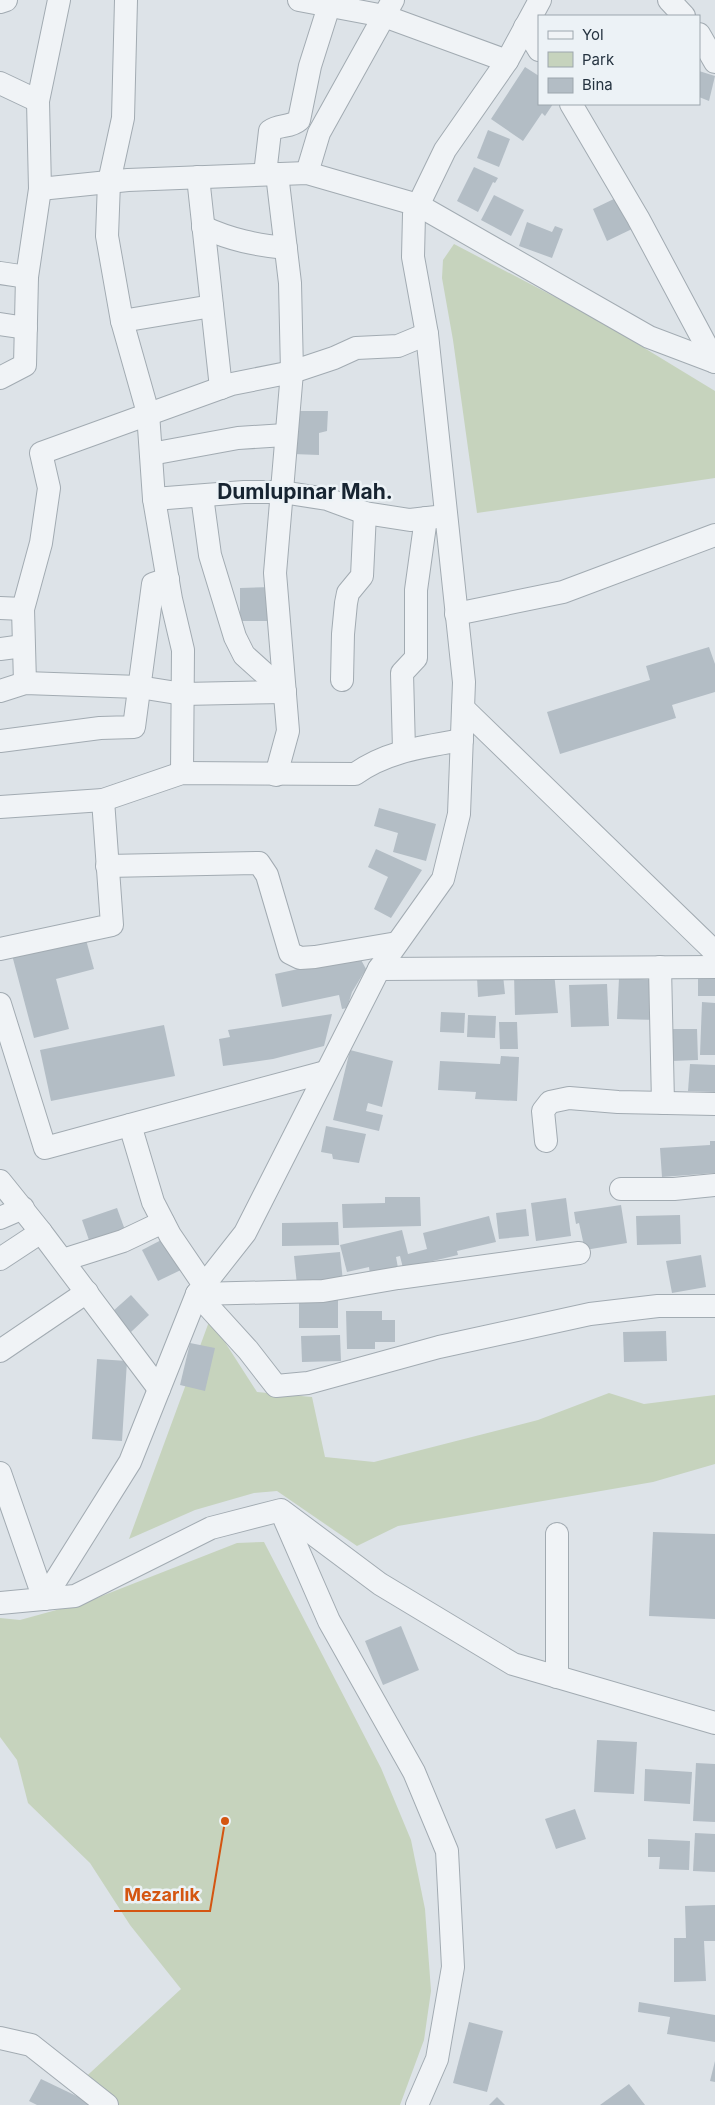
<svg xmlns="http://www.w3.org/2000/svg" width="715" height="2105" font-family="Inter,sans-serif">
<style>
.green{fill:#c6d3bd}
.building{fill:#b3bdc5}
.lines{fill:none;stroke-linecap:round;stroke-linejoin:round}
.street-casing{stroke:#a2abb2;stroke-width:24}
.street{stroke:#f0f3f6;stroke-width:22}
.labels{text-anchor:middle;stroke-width:5;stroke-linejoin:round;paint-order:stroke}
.district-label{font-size:21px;font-weight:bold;fill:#172431;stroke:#ecf2f6}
.leader{fill:none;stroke:#d45511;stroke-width:2}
.callout-dot{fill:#d45511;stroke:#ecf2f6;stroke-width:2}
.callout-label{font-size:18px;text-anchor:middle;font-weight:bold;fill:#d45511;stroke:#ecf2f6;stroke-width:5;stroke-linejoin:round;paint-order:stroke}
</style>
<rect width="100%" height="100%" fill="#dde3e8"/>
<g class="green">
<polygon points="454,244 595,318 715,391 715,478 477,513 453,340 442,278 443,260"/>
<polygon points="210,1319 257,1392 312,1397 325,1457 374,1462 538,1420 609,1393 644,1404 715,1395 715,1464 653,1482 398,1526 357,1546 277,1491 254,1493 195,1510 129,1539"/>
<polygon points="264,1542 381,1768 411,1840 425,1909 431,1991 424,2040 400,2105 95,2105 78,2084 181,1989 130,1925 90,1863 28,1803 17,1760 0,1737 0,1618 20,1620 89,1601 237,1543"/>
</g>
<g class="building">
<polygon points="525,67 539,76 539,104 553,104 545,116 542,113 523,141 491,119"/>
<polygon points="699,71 715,76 709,101 699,97"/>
<polygon points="488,130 510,139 499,167 477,158"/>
<polygon points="474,167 498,178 495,183 493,182 478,212 457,201"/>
<polygon points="494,195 524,210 511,236 481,220"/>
<polygon points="618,197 632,229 607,241 593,209"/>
<polygon points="527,222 552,232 555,226 563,229 552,258 519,246"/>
<polygon points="296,411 328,411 327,431 319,433 319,455 293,454"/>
<polygon points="273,587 273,621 240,621 240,588"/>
<polygon points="709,647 715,664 715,692 672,705 676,718 560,754 547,712 650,680 646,666"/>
<polygon points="379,808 436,824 426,861 393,852 398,833 374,826"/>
<polygon points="376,849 422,870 391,918 374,909 388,877 368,867"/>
<polygon points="85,936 94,969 56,979 69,1029 34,1038 12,955"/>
<polygon points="359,956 366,969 352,992 347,1008 342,1009 339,995 282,1007 275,974"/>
<rect x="698" y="968" width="17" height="28"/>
<polygon points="554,972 558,1013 515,1015 514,974"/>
<polygon points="503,975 505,994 478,997 477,977"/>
<polygon points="619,978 659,980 658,1020 617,1019"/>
<polygon points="607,984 609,1026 571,1027 569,985"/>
<polygon points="702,1002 715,1003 715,1055 700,1055"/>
<polygon points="441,1012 465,1013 464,1033 440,1032"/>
<polygon points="332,1014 324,1046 273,1059 223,1066 219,1039 230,1037 228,1030"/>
<polygon points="468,1015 496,1016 495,1038 467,1037"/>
<polygon points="499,1022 517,1022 518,1049 500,1049"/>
<polygon points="164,1025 175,1076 51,1101 40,1050"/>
<polygon points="671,1029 697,1029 698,1060 671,1061"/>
<polygon points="350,1050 393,1061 382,1107 368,1103 366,1111 383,1115 379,1131 333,1120"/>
<polygon points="501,1056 519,1057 517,1101 475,1099 476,1092 438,1090 440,1061 500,1064"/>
<polygon points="690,1064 715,1065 715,1092 688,1091"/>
<polygon points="326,1126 366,1134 359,1163 333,1159 332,1154 321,1152"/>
<polygon points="710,1141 715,1141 715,1173 662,1177 660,1148 710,1145"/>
<polygon points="385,1197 420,1197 421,1226 343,1228 342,1204 385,1203"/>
<polygon points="566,1198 571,1236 536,1241 531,1203"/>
<polygon points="621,1205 627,1243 585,1250 579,1223 576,1224 574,1212"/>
<polygon points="117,1208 125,1230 90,1243 82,1220"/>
<polygon points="526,1209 529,1236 499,1239 496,1213"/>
<polygon points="680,1215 681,1244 637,1245 636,1216"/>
<polygon points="489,1216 496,1242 457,1251 458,1255 403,1268 400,1256 396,1257 398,1268 370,1274 369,1267 347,1272 340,1245 402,1230 408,1254 427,1249 423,1233"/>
<polygon points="338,1222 339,1245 282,1246 282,1223"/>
<polygon points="169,1236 185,1268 158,1281 142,1250"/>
<polygon points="340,1252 343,1282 297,1285 294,1256"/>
<polygon points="701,1255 706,1287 672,1293 666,1261"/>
<polygon points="338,1294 338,1328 299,1328 299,1295"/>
<polygon points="131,1295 149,1315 131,1332 112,1312"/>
<polygon points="346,1311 382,1311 382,1320 395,1320 395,1342 375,1342 375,1349 347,1349"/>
<polygon points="666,1331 667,1361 624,1362 623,1332"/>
<polygon points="340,1335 341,1361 302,1362 301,1336"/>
<polygon points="190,1343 215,1348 205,1391 180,1385"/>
<polygon points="97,1359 127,1361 122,1441 92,1439"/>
<polygon points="653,1532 715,1534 715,1619 649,1616"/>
<polygon points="401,1626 419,1670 383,1685 365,1641"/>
<polygon points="597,1740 637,1742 634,1794 594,1792"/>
<polygon points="696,1763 715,1764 715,1822 693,1821"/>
<polygon points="645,1769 692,1772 690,1804 644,1801"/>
<polygon points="575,1809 586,1839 556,1849 545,1819"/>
<polygon points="695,1833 715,1834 715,1872 693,1871"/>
<polygon points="648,1839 690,1841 689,1870 659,1869 660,1857 648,1857"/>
<polygon points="715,1905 715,1941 704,1941 706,1981 674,1982 674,1938 686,1938 685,1906"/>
<polygon points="639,2002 715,2015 715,2042 667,2034 670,2017 638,2012"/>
<polygon points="469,2022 503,2031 487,2092 453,2083"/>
<polygon points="715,2061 715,2082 710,2081"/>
<polygon points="41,2079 89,2102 88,2105 37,2105 29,2101"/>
<polygon points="629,2084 645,2105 600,2105"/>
<polygon points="497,2097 505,2105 489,2105"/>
</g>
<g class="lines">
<defs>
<g id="street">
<polyline points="126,0 123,118 109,182 107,236 122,321 148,413 154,499 171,599 183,650 182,773"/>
<polyline points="299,0 384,16 507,61"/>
<polyline points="669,0 684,16"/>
<polyline points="0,2 6,0"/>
<polyline points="525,27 539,50"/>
<polyline points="699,34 715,62"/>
<polyline points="0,83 38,101"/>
<polyline points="571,104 638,218 715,362"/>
<polyline points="307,173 319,133 393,0"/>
<path d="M265,174L270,131C279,124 290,128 299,120L310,66L329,6"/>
<polyline points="198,177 221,388"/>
<polyline points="40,189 128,180 307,173 418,205 649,337 715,362"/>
<path d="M203,227C231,240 256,245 286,248"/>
<polyline points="0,273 27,277"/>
<polyline points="122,321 212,306"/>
<polyline points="0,324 26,328"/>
<polyline points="0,378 25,365 27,277 40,189 38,101 59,0"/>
<polyline points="151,454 238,438 285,435"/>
<polyline points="202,496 210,555 235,637 244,655 285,692"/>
<polyline points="154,499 244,492 282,492 327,499 365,513 410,520 445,516"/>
<polyline points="0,608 23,609"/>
<polyline points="456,614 563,592 715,535"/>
<polyline points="0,649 23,646"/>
<polyline points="342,680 343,634 346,603 348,593 362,576 365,513"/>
<polyline points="25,683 23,609 41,543 49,488 41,453 232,384 292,372 334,358 356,348 398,346 427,334"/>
<polyline points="0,691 25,683 139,687 183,694 285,692"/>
<polyline points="463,708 715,952"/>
<polyline points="0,741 100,728 134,727 153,584 168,579"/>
<polyline points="404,750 402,673 416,658 416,590 426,518"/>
<polyline points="276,775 288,731 275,573 292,372 290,283 277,174"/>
<path d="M0,807L103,800L182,773L355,774C387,751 423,747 462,740"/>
<polyline points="107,866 259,863 267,875 290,953 300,958 315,957 397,943"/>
<polyline points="0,949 112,925 103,800"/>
<polyline points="660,967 663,1103"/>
<polyline points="379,969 715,967"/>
<polyline points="0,1004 45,1148 325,1072"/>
<polyline points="130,1125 153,1202 170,1235 204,1285"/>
<polyline points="546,1141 543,1111 550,1102 569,1098 618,1102 715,1104"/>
<polyline points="0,1181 41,1232 159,1389"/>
<polyline points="621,1189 674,1189 715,1185"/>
<polyline points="0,1218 23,1208"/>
<polyline points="0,1259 41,1232"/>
<polyline points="63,1260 123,1241 163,1222"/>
<polyline points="197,1294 248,1350 276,1386 308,1383 439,1347 590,1314 658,1306 715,1306"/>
<polyline points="197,1294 323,1291 398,1278 579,1253"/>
<polyline points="0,1351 87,1292"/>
<polyline points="0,1473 44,1599"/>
<polyline points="281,1511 329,1621 414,1772 447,1851 453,1967 437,2059 417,2105"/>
<polyline points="44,1599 130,1462 197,1294 245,1233 379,969 443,879 459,814 464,682 427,334 413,257 414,214 445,150 507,61 540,0"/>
<polyline points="0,1603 75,1596 211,1528 281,1510 380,1584 513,1664 715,1723"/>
<polyline points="557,1677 557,1534"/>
<polyline points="0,2038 31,2045 107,2105"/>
</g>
</defs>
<use href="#street" class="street-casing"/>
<use href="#street" class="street"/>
</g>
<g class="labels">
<g class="district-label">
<text x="305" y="499">Dumlupınar Mah.</text>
</g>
</g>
<path class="leader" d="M225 1821L210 1911H114"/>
<circle class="callout-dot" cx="225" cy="1821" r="5"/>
<g class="callout-label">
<text x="162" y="1901">Mezarlık</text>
</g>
<rect x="538" y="15" width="162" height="90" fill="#ecf2f6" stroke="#9ca6ad"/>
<rect x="548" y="31" width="25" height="8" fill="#f0f3f6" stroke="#9ca6ad"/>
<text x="582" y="40" font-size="15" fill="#253340">Yol</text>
<rect x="548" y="52" width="25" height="15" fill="#c6d3bd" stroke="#9ca6ad"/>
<text x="582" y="65" font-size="15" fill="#253340">Park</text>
<rect x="548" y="78" width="25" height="15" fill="#b3bdc5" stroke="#9ca6ad"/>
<text x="582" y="90" font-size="15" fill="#253340">Bina</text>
</svg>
